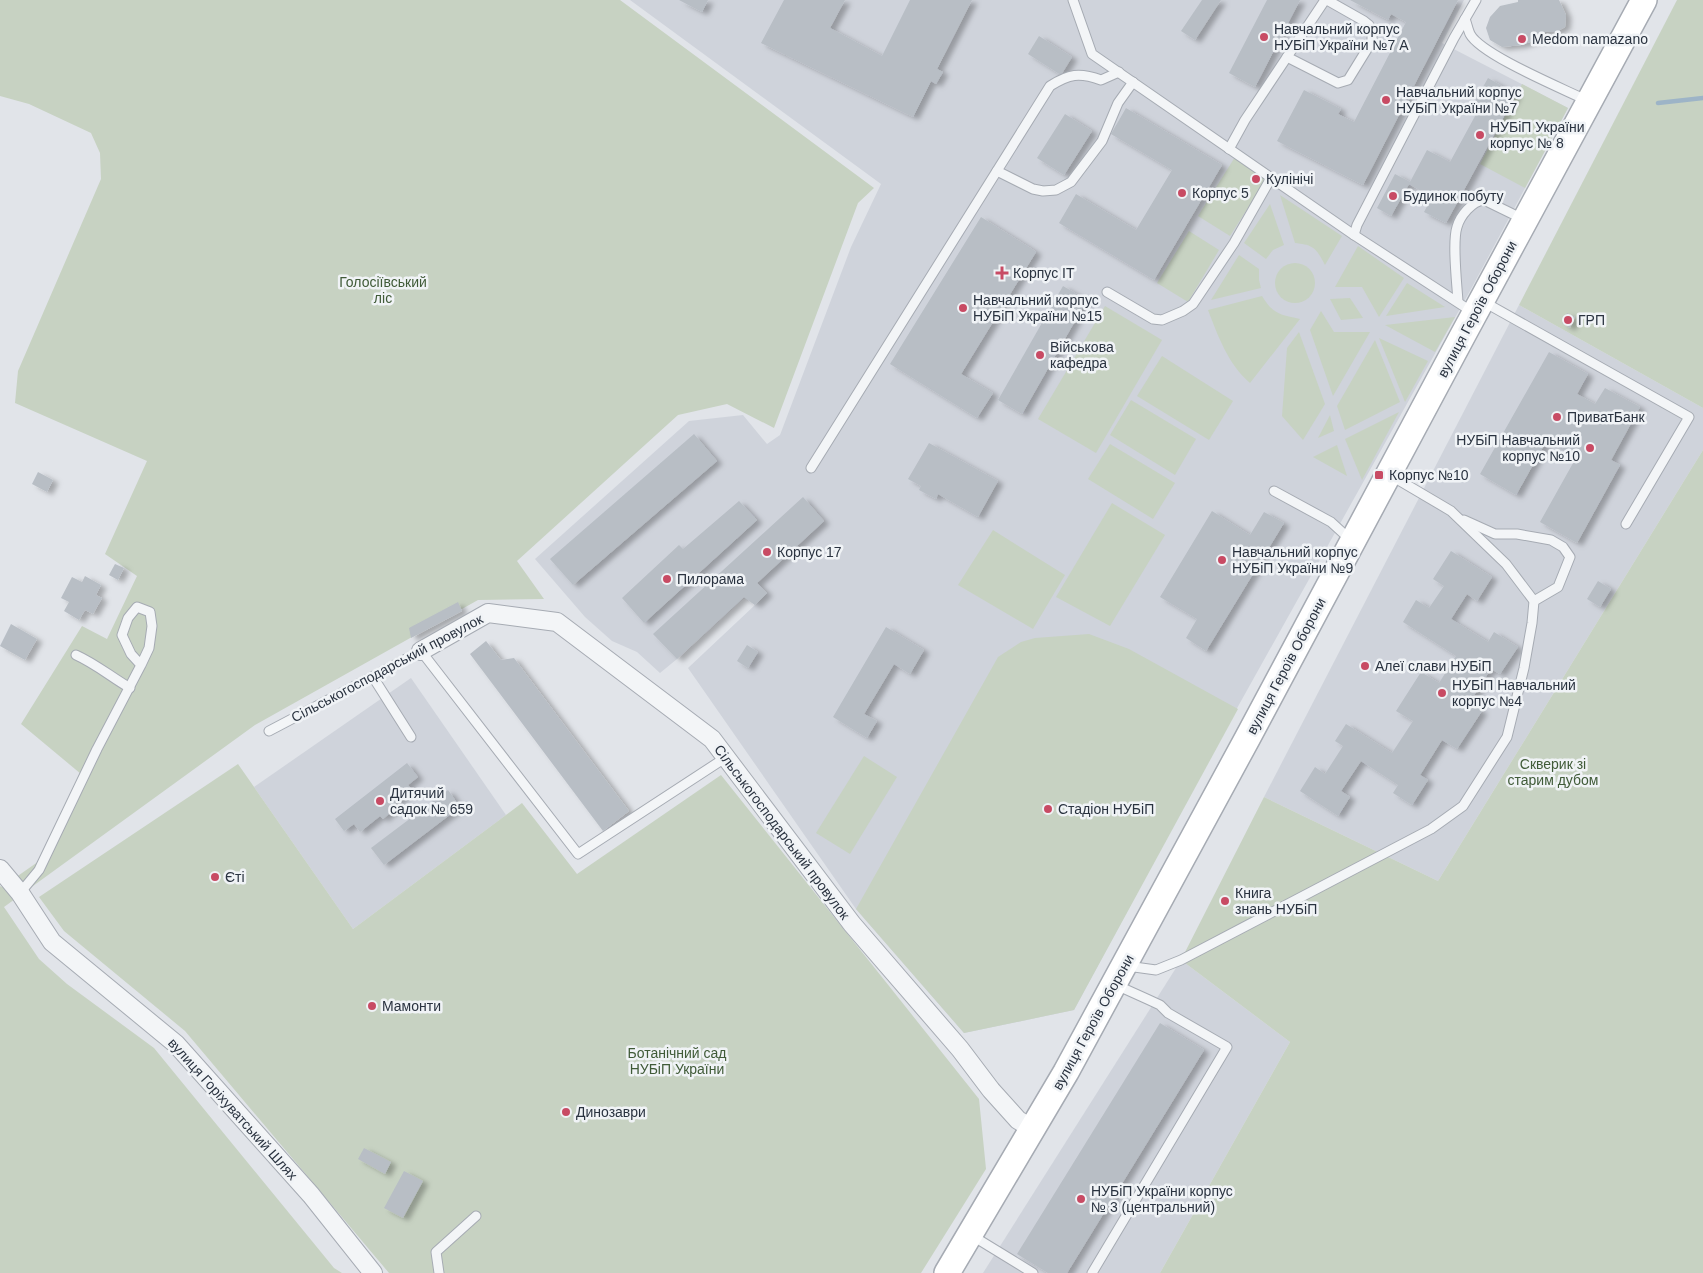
<svg xmlns="http://www.w3.org/2000/svg" width="1703" height="1273" font-family="Arial,sans-serif">
<style>
.built{fill:#cfd3db}
.green{fill:#c7d2c2}
.lines{fill:none;stroke-linecap:round;stroke-linejoin:round}
.stream{stroke:#9db4c7;stroke-width:4.5}
.building{fill:#b8bec5;filter:url(#shadow)}
.lane-casing{stroke:#a6abb3;stroke-width:11}
.street-casing{stroke:#a6abb3;stroke-width:20}
.secondary-casing{stroke:#a6abb3;stroke-width:28}
.lane{stroke:#f3f5f7;stroke-width:9}
.street{stroke:#f3f5f7;stroke-width:18}
.secondary{stroke:#fff;stroke-width:25}
.poi-dot{fill:#c84b64;stroke:#f0f3f6;stroke-width:2}
.labels{text-anchor:middle;stroke-width:5;stroke-linejoin:round;paint-order:stroke}
.poi-label{font-size:14px;fill:#2a3340;stroke:#f0f3f6;text-anchor:start}
.park-label{font-size:14px;fill:#405b38;stroke:#f0f3f6}
.street-label{font-size:14px;fill:#2a3340;stroke:#f0f3f6}
</style>
<defs>
<filter id="shadow"><feDropShadow dx="5.5" dy="3" stdDeviation="2.5" flood-color="#0004"/></filter>
</defs>
<rect width="100%" height="100%" fill="#e1e4e9"/>
<g class="built">
<polygon points="630,0 1464,0 1442,43 1568,108 1471,289 1231,719 1074,1010 964,1033 856,909 688,668 755,605 744,598 677,659 660,673 637,652 612,641 585,617 535,559 689,421 743,415 767,444 780,435 851,247 881,184"/>
<polygon points="1519,305 1703,408 1703,450 1438,881 1264,797"/>
<polygon points="411,678 506,815 353,929 254,787"/>
<polygon points="1181,960 1290,1042 1160,1273 983,1273"/>
</g>
<g class="green">
<polygon points="0,0 620,0 874,188 858,203 774,428 727,404 678,415 517,561 544,599 478,600 255,725 4,907 39,959 67,984 154,1048 334,1268 342,1273 0,1273 0,886 2,887 42,859 81,774 21,724 82,626 107,639 137,576 105,554 147,461 15,403 18,371 101,179 100,153 91,133 29,104 0,96"/>
<polygon points="1677,0 1703,0 1703,408 1519,305"/>
<polygon points="1522,84 1568,108 1525,188 1480,164"/>
<polygon points="1235,157 1267,178 1230,236 1198,216"/>
<path d="M1280,195L1342,236L1325,265C1316,248 1314,245 1295,243Z"/>
<polygon points="1270,204 1284,245 1273,250 1266,259 1244,243"/>
<polygon points="1189,231 1219,250 1188,302 1157,283"/>
<polygon points="1358,246 1404,278 1379,317 1362,287 1335,287"/>
<polygon points="1239,255 1259,269 1259,280 1261,288 1211,300"/>
<circle cx="1295" cy="283" r="20"/>
<polygon points="1407,283 1445,307 1386,316"/>
<path d="M1262,296C1273,314 1280,315 1300,319L1250,383C1228,364 1218,336 1208,310Z"/>
<polygon points="1350,298 1363,318 1341,320 1330,299"/>
<polygon points="1105,306 1162,340 1096,453 1038,419"/>
<polygon points="1321,311 1334,332 1370,332 1333,396 1310,330"/>
<polygon points="1455,317 1435,352 1385,325"/>
<polygon points="1299,332 1325,404 1303,440 1282,416 1287,348"/>
<polygon points="1379,338 1428,361 1405,402"/>
<polygon points="1375,340 1400,402 1345,430 1337,406"/>
<polygon points="1162,356 1233,401 1209,440 1137,396"/>
<polygon points="1131,400 1196,439 1175,475 1110,435"/>
<polygon points="1399,412 1362,480 1345,439"/>
<polygon points="1330,415 1334,431 1318,438"/>
<polygon points="1110,444 1175,483 1153,519 1088,479"/>
<polygon points="1337,445 1347,476 1313,457"/>
<polygon points="1703,450 1703,1273 1160,1273 1290,1042 1181,960 1264,797 1438,881"/>
<polygon points="1112,503 1165,535 1110,626 1056,597"/>
<polygon points="993,530 1065,575 1033,629 958,585"/>
<polygon points="1089,634 1129,649 1238,709 1074,1010 964,1033 856,909 998,657 1021,642 1035,638"/>
<polygon points="864,756 897,777 850,854 816,833"/>
<polygon points="238,764 353,929 522,803 577,874 721,775 979,1099 986,1169 921,1273 389,1273 185,1031 64,931 39,897"/>
</g>
<g class="lines">
<polyline class="stream" points="1658,103 1703,98"/>
</g>
<g class="building">
<polygon points="679,0 708,0 702,12"/>
<polygon points="784,0 845,0 830,28 882,56 910,0 972,0 937,69 943,72 936,84 931,81 913,117 761,43"/>
<polygon points="1202,0 1221,0 1195,40 1181,31"/>
<polygon points="1267,0 1300,0 1255,87 1229,73"/>
<polygon points="1350,0 1458,0 1363,185 1277,141 1304,90 1341,109 1338,114 1354,122 1406,22 1391,14 1388,20"/>
<polygon points="1518,0 1559,0 1566,15 1565,27 1556,32 1545,32 1542,38 1521,45 1502,47 1490,40 1486,28 1490,17 1500,6 1518,2"/>
<polygon points="1039,36 1072,57 1061,75 1028,54"/>
<polygon points="1488,78 1516,94 1446,223 1424,212 1432,197 1409,184 1391,216 1377,208 1395,174 1410,182 1427,150 1450,162 1480,107 1474,103"/>
<polygon points="1126,108 1222,165 1154,280 1059,223 1076,194 1136,230 1172,170 1111,134"/>
<polygon points="1065,114 1092,131 1064,175 1037,158"/>
<polygon points="981,217 1032,249 1036,252 961,374 993,393 977,418 890,364"/>
<polygon points="1063,286 1087,300 1022,414 998,400"/>
<polygon points="1567,313 1575,317 1570,328 1562,323"/>
<polygon points="1549,352 1588,374 1577,394 1595,404 1605,388 1640,407 1611,460 1620,465 1577,543 1540,522 1577,456 1547,440 1516,495 1480,474"/>
<polygon points="694,434 717,461 573,585 550,559"/>
<polygon points="929,443 998,481 978,517 938,494 936,499 919,490 921,486 908,479"/>
<polygon points="38,472 53,480 47,492 32,484"/>
<polygon points="803,497 824,521 757,583 767,593 755,605 744,597 677,659 653,634"/>
<polygon points="739,501 757,520 644,623 622,598 679,545 683,549"/>
<polygon points="1212,511 1250,535 1264,512 1284,523 1206,651 1186,638 1197,619 1160,597"/>
<polygon points="1451,551 1492,577 1477,601 1467,594 1451,619 1488,642 1494,632 1518,647 1500,674 1491,669 1469,703 1482,711 1457,749 1442,740 1420,775 1428,780 1412,805 1393,793 1398,785 1361,761 1341,791 1350,797 1338,816 1300,791 1315,767 1325,774 1343,746 1335,741 1346,724 1392,753 1413,721 1396,711 1421,672 1439,683 1456,656 1403,622 1416,600 1429,608 1444,586 1433,579"/>
<polygon points="115,564 124,568 118,580 109,575"/>
<polygon points="85,576 101,585 96,595 102,598 93,614 85,610 79,620 64,611 69,602 61,598 72,577 82,582"/>
<polygon points="1598,581 1611,589 1600,607 1587,599"/>
<polygon points="458,602 462,611 411,638 409,628"/>
<polygon points="11,624 37,639 25,660 0,646"/>
<polygon points="886,627 924,650 910,674 894,664 864,714 877,721 867,738 833,717"/>
<polygon points="486,641 501,660 514,658 629,811 603,831 470,654"/>
<polygon points="747,645 758,652 748,668 737,661"/>
<polygon points="407,763 418,777 408,785 412,790 395,804 397,807 383,819 380,816 360,832 354,824 344,831 335,819"/>
<polygon points="448,790 460,807 384,865 371,848"/>
<polygon points="1160,1023 1204,1050 1067,1273 1048,1273 1017,1254"/>
<polygon points="364,1148 391,1162 385,1174 358,1159"/>
<polygon points="404,1171 423,1181 403,1218 384,1208"/>
</g>
<g class="lines">
<defs>
<g id="lane">
<polyline points="1073,0 1092,54 1354,235 1474,313"/>
<path d="M1465,19C1467,24 1468,30 1470,34C1481,55 1564,89 1588,101"/>
<polyline points="1287,57 1338,83 1348,80 1372,41 1372,32 1369,25 1364,21 1327,0"/>
<polyline points="1229,149 1245,120 1325,0"/>
<polyline points="997,171 1033,189 1043,191 1056,190 1071,182 1102,141 1118,103 1133,82"/>
<polyline points="1354,235 1357,225 1454,38 1476,0"/>
<polyline points="1107,292 1153,319 1162,320 1183,311 1193,304 1234,243 1271,178"/>
<path d="M1458,302C1457,284 1452,242 1457,227C1460,216 1472,201 1484,200L1523,219"/>
<polyline points="1484,302 1689,417 1626,524"/>
<path d="M811,468L1050,86C1069,74 1079,72 1101,80L1119,72"/>
<polyline points="1274,491 1331,522 1343,533 1351,538"/>
<polyline points="1464,520 1495,534 1517,534 1551,540 1563,547 1570,557 1558,587 1534,601"/>
<path d="M76,655C96,664 111,677 130,688"/>
<polyline points="373,677 411,737"/>
<polyline points="269,731 421,651 578,854 725,758"/>
<polyline points="20,893 39,870 97,749 141,665 149,648 152,626 150,612 137,607 128,618 122,635 131,654 141,665"/>
<polyline points="1127,966 1156,970 1181,960 1431,829 1463,806 1507,737 1524,668 1532,623 1534,601 1506,564 1451,511 1390,475"/>
<polyline points="971,1235 1033,1273"/>
<polyline points="439,1273 436,1252 476,1216"/>
<polyline points="1092,1273 1227,1047 1168,1013 1160,1005 1147,999 1116,985"/>
</g>
<g id="street">
<polyline points="421,651 488,613 557,622 712,739 852,924 960,1049 991,1090 1018,1120 1033,1129"/>
<polyline points="0,869 20,893 52,942 176,1044 311,1195 373,1273"/>
</g>
<polyline id="secondary" points="947,1273 1066,1072 1247,739 1463,335 1644,0"/>
</defs>
<use href="#lane" class="lane-casing"/>
<use href="#street" class="street-casing"/>
<use href="#secondary" class="secondary-casing"/>
<use href="#lane" class="lane"/>
<use href="#street" class="street"/>
<use href="#secondary" class="secondary"/>
</g>
<g class="poi-dot">
<circle cx="1264" cy="37" r="5"/>
<circle cx="1522" cy="39" r="5"/>
<circle cx="1386" cy="100" r="5"/>
<circle cx="1480" cy="135" r="5"/>
<circle cx="1256" cy="179" r="5"/>
<circle cx="1182" cy="193" r="5"/>
<circle cx="1393" cy="196" r="5"/>
<path d="M999.5 265.5h5v5h5v5h-5v5h-5v-5h-5v-5h5z"/>
<circle cx="963" cy="308" r="5"/>
<circle cx="1568" cy="320" r="5"/>
<circle cx="1040" cy="355" r="5"/>
<circle cx="1557" cy="417" r="5"/>
<circle cx="1590" cy="448" r="5"/>
<rect x="1374" y="470" width="10" height="10" rx="2.5"/>
<circle cx="767" cy="552" r="5"/>
<circle cx="1222" cy="560" r="5"/>
<circle cx="667" cy="579" r="5"/>
<circle cx="1365" cy="666" r="5"/>
<circle cx="1442" cy="693" r="5"/>
<circle cx="380" cy="801" r="5"/>
<circle cx="1048" cy="809" r="5"/>
<circle cx="215" cy="877" r="5"/>
<circle cx="1225" cy="901" r="5"/>
<circle cx="372" cy="1006" r="5"/>
<circle cx="566" cy="1112" r="5"/>
<circle cx="1081" cy="1199" r="5"/>
</g>
<g class="labels">
<g class="poi-label">
<text x="1274" y="34">Навчальний корпус<tspan x="1274" dy="16">НУБіП України №7 А</tspan></text>
<text x="1532" y="44">Medom namazano</text>
<text x="1396" y="97">Навчальний корпус<tspan x="1396" dy="16">НУБіП України №7</tspan></text>
<text x="1490" y="132">НУБіП України<tspan x="1490" dy="16">корпус № 8</tspan></text>
<text x="1266" y="184">Кулінічі</text>
<text x="1192" y="198">Корпус 5</text>
<text x="1403" y="201">Будинок побуту</text>
<text x="1013" y="278">Корпус ІТ</text>
<text x="973" y="305">Навчальний корпус<tspan x="973" dy="16">НУБіП України №15</tspan></text>
<text x="1578" y="325">ГРП</text>
<text x="1050" y="352">Військова<tspan x="1050" dy="16">кафедра</tspan></text>
<text x="1567" y="422">ПриватБанк</text>
<text x="1580" y="445" text-anchor="end">НУБіП Навчальний<tspan x="1580" dy="16">корпус №10</tspan></text>
<text x="1389" y="480">Корпус №10</text>
<text x="777" y="557">Корпус 17</text>
<text x="1232" y="557">Навчальний корпус<tspan x="1232" dy="16">НУБіП України №9</tspan></text>
<text x="677" y="584">Пилорама</text>
<text x="1375" y="671">Алеї слави НУБіП</text>
<text x="1452" y="690">НУБіП Навчальний<tspan x="1452" dy="16">корпус №4</tspan></text>
<text x="390" y="798">Дитячий<tspan x="390" dy="16">садок № 659</tspan></text>
<text x="1058" y="814">Стадіон НУБіП</text>
<text x="225" y="882">Єті</text>
<text x="1235" y="898">Книга<tspan x="1235" dy="16">знань НУБіП</tspan></text>
<text x="382" y="1011">Мамонти</text>
<text x="576" y="1117">Динозаври</text>
<text x="1091" y="1196">НУБіП України корпус<tspan x="1091" dy="16">№ 3 (центральний)</tspan></text>
</g>
<g class="park-label">
<text x="383" y="287">Голосіївський<tspan x="383" dy="16">ліс</tspan></text>
<text x="1553" y="769">Скверик зі<tspan x="1553" dy="16">старим дубом</tspan></text>
<text x="677" y="1058">Ботанічний сад<tspan x="677" dy="16">НУБіП України</tspan></text>
</g>
<g class="street-label">
<text transform="translate(1477 309) rotate(-62)" y="5">вулиця Героїв Оборони</text>
<text transform="translate(1286 666) rotate(-62)" y="5">вулиця Героїв Оборони</text>
<text transform="translate(387 668) rotate(-28)" y="5">Сільськогосподарський провулок</text>
<text transform="translate(782 832) rotate(53)" y="5">Сільськогосподарський провулок</text>
<text transform="translate(1093 1022) rotate(-61)" y="5">вулиця Героїв Оборони</text>
<text transform="translate(233 1109) rotate(48)" y="5">вулиця Горіхуватський Шлях</text>
</g>
</g>
</svg>
